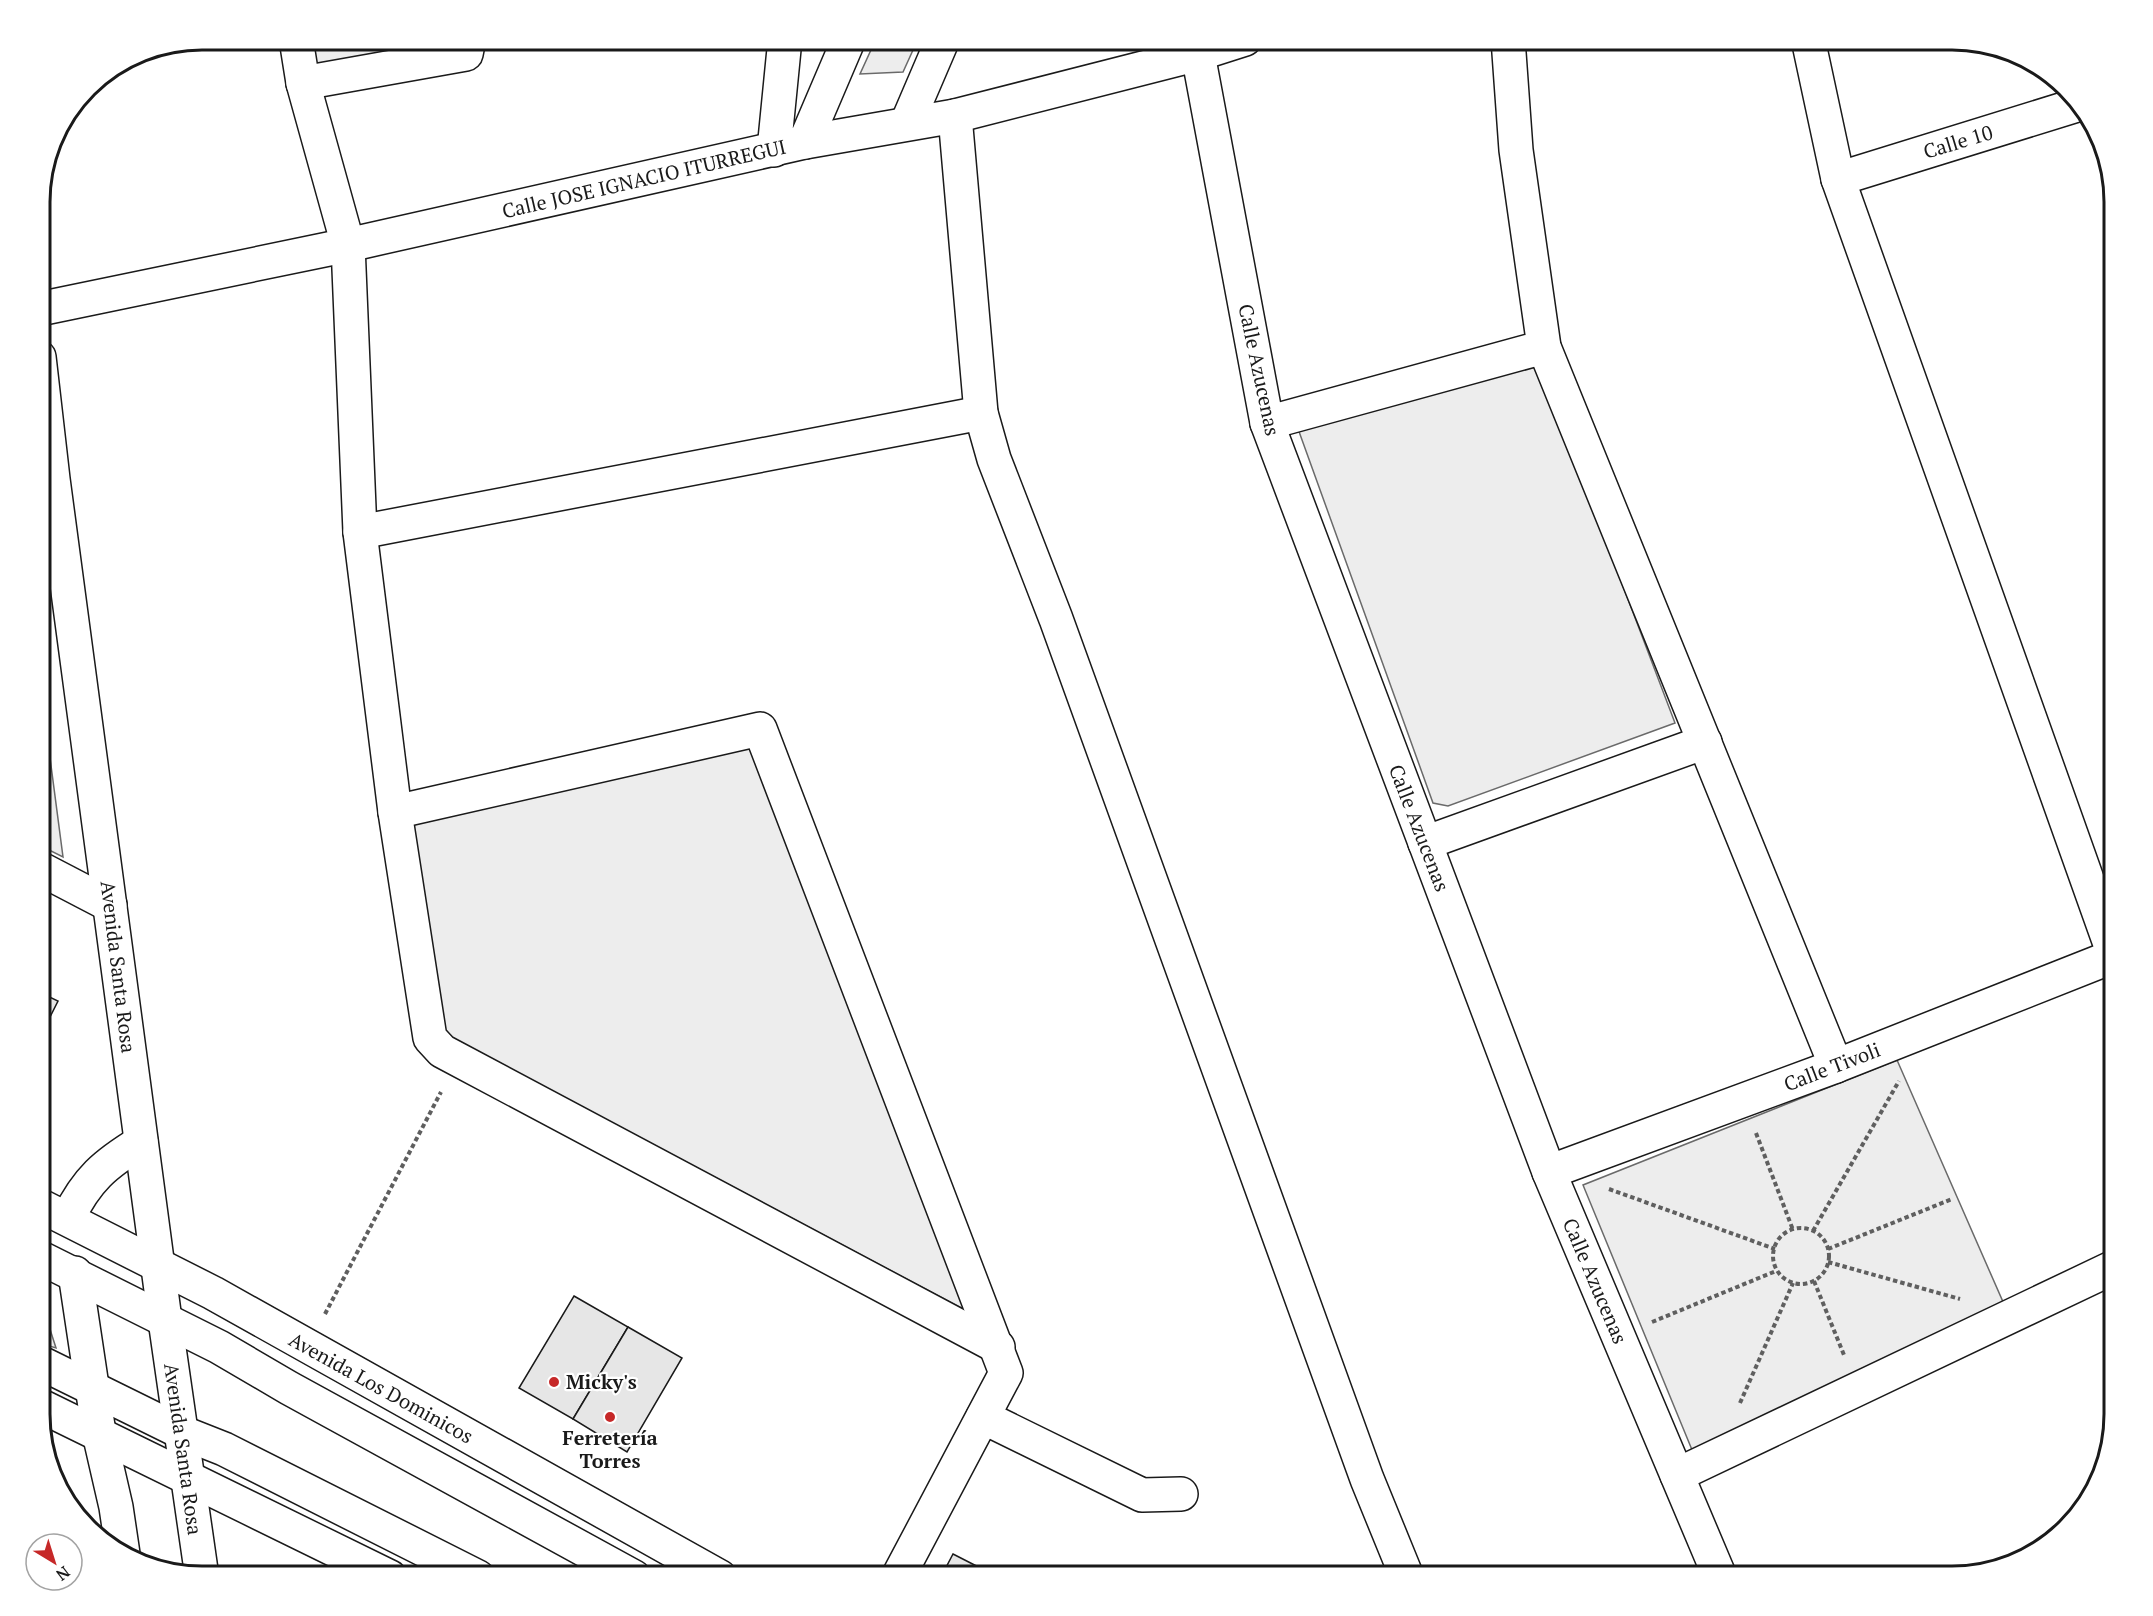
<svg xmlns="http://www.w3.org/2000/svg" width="2153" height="1616" font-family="'PT Serif',serif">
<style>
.built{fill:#ededed;stroke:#6a6a6a;stroke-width:1.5}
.building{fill:#e6e6e6;stroke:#1a1a1a;stroke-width:1.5}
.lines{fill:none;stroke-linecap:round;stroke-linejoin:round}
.minor-casing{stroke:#1a1a1a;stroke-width:36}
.major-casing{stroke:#1a1a1a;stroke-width:36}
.path{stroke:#5f5f5f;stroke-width:4;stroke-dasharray:4.5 3;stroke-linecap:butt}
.minor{stroke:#fff;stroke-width:33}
.major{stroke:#fff;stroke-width:33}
.poi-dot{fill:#c62828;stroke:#fff;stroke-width:2}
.labels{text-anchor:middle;stroke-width:4.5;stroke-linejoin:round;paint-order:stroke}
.street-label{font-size:20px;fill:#1a1a1a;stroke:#fff}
.poi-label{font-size:20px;font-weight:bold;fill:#1a1a1a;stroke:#fff;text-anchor:start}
.rim{fill:none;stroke:#1a1a1a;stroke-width:3}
</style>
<rect width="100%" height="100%" fill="#fff"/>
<g class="built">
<polygon points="310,39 454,39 451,51 314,68"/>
<polygon points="876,39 918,39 903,72 860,74"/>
<polygon points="1535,354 1675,723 1448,806 1433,803 1297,426"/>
<polygon points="39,674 63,857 39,845"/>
<polygon points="751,744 965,1310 441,1032 411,823"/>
<polygon points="1897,1060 2007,1311 1697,1462 1583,1185"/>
<polygon points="39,1295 56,1348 39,1343"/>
</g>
<g class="building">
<polygon points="39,992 58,1001 39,1039"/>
<polygon points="574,1296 628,1327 573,1419 519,1388"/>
<polygon points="628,1327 682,1358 627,1452 573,1419"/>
<polygon points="953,1554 998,1577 941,1577"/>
<polygon points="339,1563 365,1577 331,1577"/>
</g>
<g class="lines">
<defs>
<g id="minor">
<polyline points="296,39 303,83 348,245 360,532 395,812 430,1038 442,1051 998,1347"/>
<polyline points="1172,39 1198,54 1267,423 1549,1172 1720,1577"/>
<polyline points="1508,39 1516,150 1544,347 1836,1066"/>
<polyline points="1808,39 1838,179 2114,955"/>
<polyline points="303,83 466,54 469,39"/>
<polyline points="955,116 981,413 994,459 1056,619 1367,1479 1407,1577"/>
<polyline points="907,123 943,39"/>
<polyline points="805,142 849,39"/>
<polyline points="774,150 785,39"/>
<polyline points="1838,179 2077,105"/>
<polyline points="39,309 348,245 805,142 955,116 1198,54 1245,39"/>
<polyline points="39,357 53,479 165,1320"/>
<polyline points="1267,423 1544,347"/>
<polyline points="360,532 981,413"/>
<polyline points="395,812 760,729 1006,1373 898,1577"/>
<polyline points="1425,843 1705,742"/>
<polyline points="39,868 110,905"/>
<polyline points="1549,1172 1836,1066 2114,956"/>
<polyline points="39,1205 213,1293 720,1577"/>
<path d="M68,1218C87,1179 105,1164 141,1142"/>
<polyline points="39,1405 390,1577"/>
<polyline points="983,1417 1142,1495 1181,1494"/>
<polyline points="1677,1475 2114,1267"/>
</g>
<g id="major">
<polyline points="39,1257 219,1347 289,1388 634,1577"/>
<polyline points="75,1273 99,1433 116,1507 123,1554"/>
<polyline points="165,1320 202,1577"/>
<polyline points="39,1362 181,1432 224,1449 478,1577"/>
</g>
</defs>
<use href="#minor" class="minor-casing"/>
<use href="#major" class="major-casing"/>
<g class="path">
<polyline points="1756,1133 1793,1230"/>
<polyline points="1609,1189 1775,1249"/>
<circle cx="1801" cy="1256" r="28"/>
<polyline points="1813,1231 1899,1081"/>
<polyline points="1828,1249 1952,1199"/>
<polyline points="1828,1262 1960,1299"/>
<polyline points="1814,1281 1844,1355"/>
<polyline points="325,1314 441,1092"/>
<polyline points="1652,1322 1776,1271"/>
<polyline points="1740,1403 1793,1283"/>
</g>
<use href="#minor" class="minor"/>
<use href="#major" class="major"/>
</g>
<g class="poi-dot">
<circle cx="554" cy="1382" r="6"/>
<circle cx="610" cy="1417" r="6"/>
</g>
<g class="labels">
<g class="street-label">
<text transform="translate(1958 142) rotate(-17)" y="7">Calle 10</text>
<text transform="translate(644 179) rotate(-13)" y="7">Calle JOSE IGNACIO ITURREGUI</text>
<text transform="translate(1259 370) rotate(78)" y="7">Calle Azucenas</text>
<text transform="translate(1419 828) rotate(69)" y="7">Calle Azucenas</text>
<text transform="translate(118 967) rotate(83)" y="7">Avenida Santa Rosa</text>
<text transform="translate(1832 1067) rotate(-21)" y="7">Calle Tivoli</text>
<text transform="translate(1595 1281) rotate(67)" y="7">Calle Azucenas</text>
<text transform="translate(381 1388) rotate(29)" y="7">Avenida Los Dominicos</text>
<text transform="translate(183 1449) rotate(82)" y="7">Avenida Santa Rosa</text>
</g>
<g class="poi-label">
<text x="566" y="1389">Micky's</text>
<text x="610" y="1445" text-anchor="middle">Ferretería<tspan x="610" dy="23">Torres</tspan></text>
</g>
</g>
<path d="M0 0H2153V1616H0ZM202 50H1952A152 152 0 0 1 2104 202V1414A152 152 0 0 1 1952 1566H202A152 152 0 0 1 50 1414V202A152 152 0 0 1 202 50Z" fill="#fff" fill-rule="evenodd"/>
<path class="rim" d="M202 50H1952A152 152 0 0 1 2104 202V1414A152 152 0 0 1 1952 1566H202A152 152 0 0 1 50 1414V202A152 152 0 0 1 202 50Z"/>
<g transform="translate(54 1562) rotate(142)"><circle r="28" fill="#ffffff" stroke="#a3a3a3" stroke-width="1.5"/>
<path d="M0-4.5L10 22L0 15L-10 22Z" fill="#c62828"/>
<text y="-9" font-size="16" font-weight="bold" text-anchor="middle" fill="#1a1a1a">N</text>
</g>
</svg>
